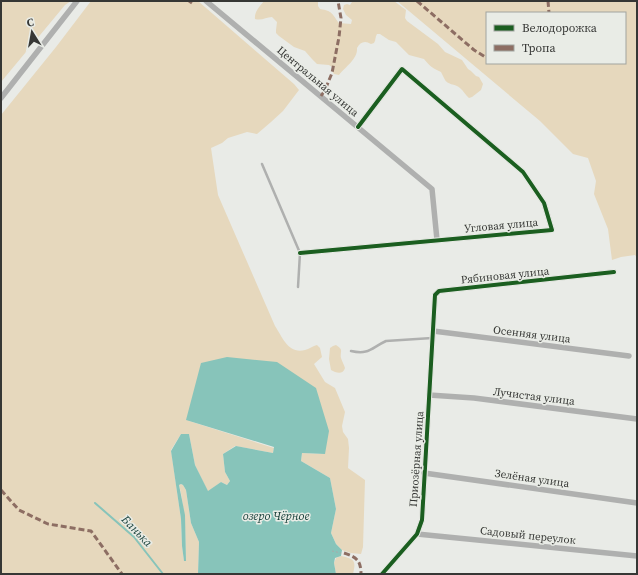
<svg xmlns="http://www.w3.org/2000/svg" width="638" height="575" font-family="'Source Serif 4',serif">
<style>
.green{fill:#e6d8bd;fill-rule:evenodd}
.water{fill:#87c4ba}
.lines{fill:none;stroke-linecap:round;stroke-linejoin:round}
.stream{stroke:#87c4ba;stroke-width:2}
.path{stroke:#a9aaa9;stroke-width:1;stroke-dasharray:2 2;stroke-linecap:butt}
.lane{stroke:#afb0af;stroke-width:2.5}
.street{stroke:#afb0af;stroke-width:5.5}
.quiet{stroke:#8d6e63;stroke-width:3;stroke-dasharray:6 3;stroke-linecap:butt}
.cycleway-casing{stroke:#e9ece6;stroke-width:6}
.cycleway{stroke:#1b5e20;stroke-width:4}
.labels{text-anchor:middle;stroke-width:3;stroke-linejoin:round;paint-order:stroke}
.street-label{font-size:11px;fill:#363735;stroke:#e9ece6}
.water-label{font-size:12px;font-style:italic;fill:#143d37;stroke:#e9ece6}
</style>
<rect width="100%" height="100%" fill="#e9ebe7"/>
<g class="green">
<polygon points="1,1 71,1 65,5 1,82"/>
<path d="M91,1H198L294,84L299,90L283,111L271,122L257,134L247,132L228,138L222,143L211,148L218,195L275,326C283,338 288,354 305,350C309,349 313,346 317,345L320,348L322,357L314,364L325,382L335,388L345,412L342,426L343,432L348,439L349,448L348,468L365,480L363,547L361,554L351,553L342,550L336,544L331,533L336,509L330,478L301,461L302,453L324,454L186,420L274,448L273,453L235,446L223,454L225,472L230,481L227,485L221,482L208,492L195,465L189,434H181L171,450L181,519L182,546L184,561L186,560C185,542 186,524 183,507C182,499 181,492 179,485L181,484L183,485L186,490L191,523L199,542L198,574H1V115L56,47Z"/>
<path d="M264,1H318V6L320,9C333,11 332,14 339,23L351,24L352,20L346,15L343,9L344,5L347,4L350,5L352,2V1H394L406,10L405,18L407,21L438,44L445,52L462,60L468,69L471,71L476,76L479,77L483,84L481,90L472,97L469,98C465,95 464,91 460,88C455,83 447,86 444,78C443,76 442,74 441,72C432,68 430,66 424,59L409,55L396,42L389,40L380,34H377C375,37 376,40 374,43L371,44C365,40 360,42 357,48C358,59 345,67 339,75L334,74L332,71V67L329,65L317,64L312,59L305,51L294,47L279,36L276,33V30L277,22L272,17C266,17 262,21 255,19C254,12 260,6 264,1Z"/>
<path d="M397,1H637V258L635,255L621,257L612,260L608,229L594,194L596,181L588,158L573,154L540,121ZM487,13H625V63H487Z"/>
<path d="M336,345C344,350 340,351 341,358C342,361 344,365 345,368C343,375 336,373 331,370L329,359L330,348L333,346Z"/>
<path d="M341,556C355,559 356,561 353,574H336L334,563L336,558Z"/>
</g>
<polygon class="water" points="227,357 277,362 316,388 329,431 325,454 302,453 301,461 330,478 336,509 331,533 336,544 342,550 341,556 335,558 334,563 336,574 198,574 199,542 191,523 186,490 183,485 181,484 179,485 185,515 186,561 184,561 182,546 181,519 171,451 181,434 189,434 195,465 208,491 221,482 227,485 230,481 225,472 223,454 236,446 273,453 274,447 186,420 201,363"/>
<g class="lines">
<polyline class="stream" points="95,503 134,537 163,574"/>
<polyline class="path" points="332,551 341,553"/>
<g class="lane">
<polyline points="262,164 300,253 298,287"/>
<path d="M351,351C369,355 371,348 386,341L432,338"/>
</g>
<g class="street">
<polyline points="206,1 432,189 437,240"/>
<polyline points="1,98 77,1"/>
<polyline points="300,253 552,230 544,203 523,172 402,69 358,127"/>
<polyline points="433,331 629,356"/>
<polyline points="429,395 474,398 637,419"/>
<polyline points="424,473 637,503"/>
<polyline points="417,534 637,556"/>
<polyline points="382,574 417,534 422,520 435,295 439,291 614,272"/>
</g>
<g class="quiet">
<polyline points="189,1 192,3"/>
<polyline points="417,1 474,50 487,58"/>
<polyline points="548,1 549,13"/>
<polyline points="321,96 325,90 332,73 339,37 341,18 338,1"/>
<polyline points="1,490 19,510 48,524 91,531 122,574"/>
<path d="M344,553C356,557 361,560 361,574"/>
</g>
<defs>
<g id="cycleway">
<polyline points="300,253 552,230 544,203 523,172 402,69 358,127"/>
<polyline points="382,574 417,534 422,520 435,295 439,291 614,272"/>
</g>
</defs>
<use href="#cycleway" class="cycleway-casing"/>
<use href="#cycleway" class="cycleway"/>
</g>
<g class="labels">
<g class="street-label">
<text transform="translate(318 81) rotate(40)" y="4">Центральная улица</text>
<text transform="translate(501 225) rotate(-5)" y="4">Угловая улица</text>
<text transform="translate(505 275) rotate(-6)" y="4">Рябиновая улица</text>
<text transform="translate(532 334) rotate(7)" y="4">Осенняя улица</text>
<text transform="translate(534 396) rotate(7)" y="4">Лучистая улица</text>
<text transform="translate(416 459) rotate(-86)" y="4">Приозёрная улица</text>
<text transform="translate(532 478) rotate(8)" y="4">Зелёная улица</text>
<text transform="translate(528 535) rotate(6)" y="4">Садовый переулок</text>
</g>
<g class="water-label">
<text x="276" y="520">озеро Чёрное</text>
<text transform="translate(137 531) rotate(46)" y="4">Банька</text>
</g>
</g>
<rect width="638" height="575" fill="none" stroke="#363735" stroke-width="4"/>
<rect x="486" y="12" width="140" height="52" fill="#e9ece6" stroke="#a1a49f"/>
<rect x="494" y="25" width="20" height="6" fill="#1b5e20" stroke="#a1a49f"/>
<text x="522" y="32" font-size="12" fill="#363735">Велодорожка</text>
<rect x="494" y="45" width="20" height="6" fill="#8d6e63" stroke="#a1a49f"/>
<text x="522" y="52" font-size="12" fill="#363735">Тропа</text>
<g transform="translate(32 32) rotate(349)" stroke="#e9ece6" stroke-width="3" paint-order="stroke">
<path d="M0-3L7 15L0 10L-7 15Z" fill="#363735"/>
<text y="-6" font-size="11" font-weight="bold" text-anchor="middle" fill="#363735">С</text>
</g>
</svg>
